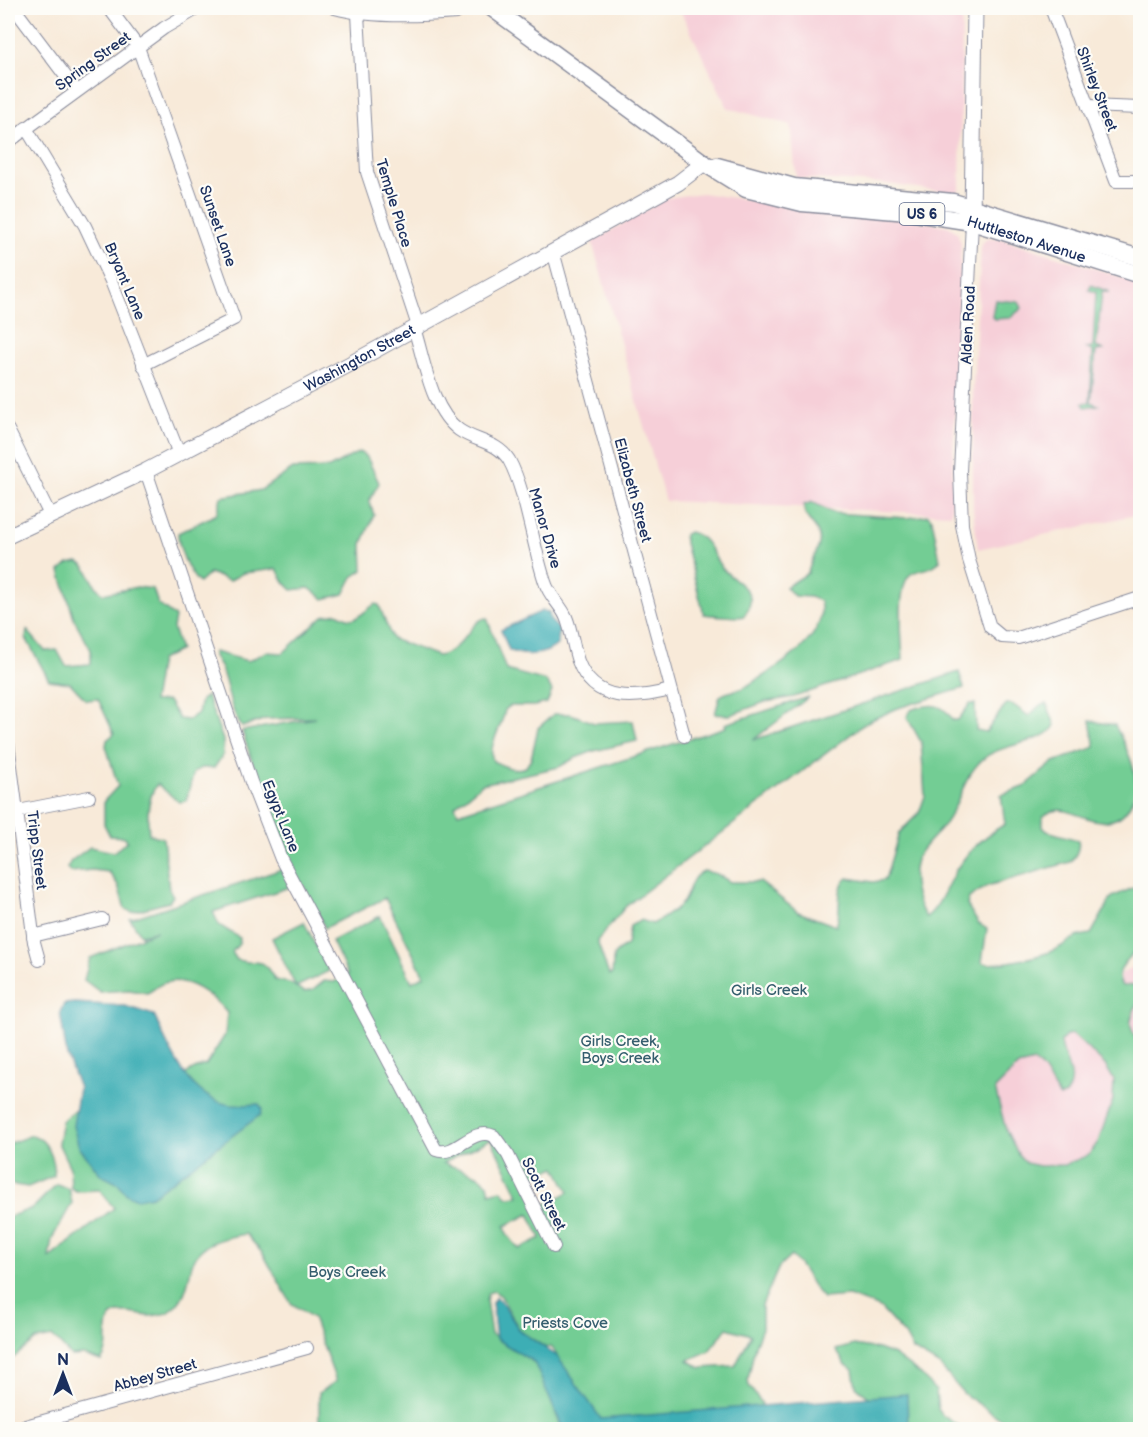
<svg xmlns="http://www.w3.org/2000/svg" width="1148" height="1437" font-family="'Balsamiq Sans',sans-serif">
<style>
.built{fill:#f6cfd8}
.green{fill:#73cd94;stroke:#477e79;stroke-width:1.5;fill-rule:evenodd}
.water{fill:#3daeb5;stroke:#2c6e8a;stroke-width:1.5}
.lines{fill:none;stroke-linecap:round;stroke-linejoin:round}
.minor-casing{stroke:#8a8c9c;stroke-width:14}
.major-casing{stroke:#8a8c9c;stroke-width:17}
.highway-casing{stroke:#8a8c9c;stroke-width:19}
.minor{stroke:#fff;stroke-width:12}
.major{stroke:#fff;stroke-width:15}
.highway{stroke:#fff;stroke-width:16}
.labels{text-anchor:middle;stroke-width:4.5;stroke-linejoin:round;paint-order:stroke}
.shield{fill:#fdfcf7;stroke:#5f6c8c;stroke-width:1.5}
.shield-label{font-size:14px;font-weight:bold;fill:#1b2f5e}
.street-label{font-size:15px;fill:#1b2f5e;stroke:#fdfcf7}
.park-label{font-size:15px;fill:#355e6e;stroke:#fdfcf7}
</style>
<rect width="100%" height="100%" fill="#fdfcf7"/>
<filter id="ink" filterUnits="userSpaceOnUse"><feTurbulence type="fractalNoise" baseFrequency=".0167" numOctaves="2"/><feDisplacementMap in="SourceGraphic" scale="12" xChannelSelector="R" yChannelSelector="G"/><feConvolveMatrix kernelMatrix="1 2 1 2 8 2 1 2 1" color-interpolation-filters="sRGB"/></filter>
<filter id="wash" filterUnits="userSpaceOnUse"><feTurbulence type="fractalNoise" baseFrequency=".008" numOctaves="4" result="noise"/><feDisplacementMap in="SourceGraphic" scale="24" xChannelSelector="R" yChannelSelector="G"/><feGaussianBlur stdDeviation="1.35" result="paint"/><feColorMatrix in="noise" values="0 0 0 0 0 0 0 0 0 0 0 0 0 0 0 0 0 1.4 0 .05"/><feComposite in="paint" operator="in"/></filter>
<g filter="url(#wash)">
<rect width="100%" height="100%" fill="#f8ead9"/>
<g class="built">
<polygon points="679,8 962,8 960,189 954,193 880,183 796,178 791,125 728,108"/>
<polygon points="702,193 834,214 897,218 948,226 957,232 961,243 951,514 665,501 592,242 667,198"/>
<polygon points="999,238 1140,283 1140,514 978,549 973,508 973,388 981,248 982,243 987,239"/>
<polygon points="1140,963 1140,1202 1032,1264 945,1074"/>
</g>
<g class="green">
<polygon points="1091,285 1109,292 1102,292 1096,347 1103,350 1096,351 1091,402 1098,405 1085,407 1083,403 1090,402 1093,351 1086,348 1093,347 1096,292 1089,290"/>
<polygon points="995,300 1019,302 1022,308 1010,318 994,319 992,316"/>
<path d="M359,452L367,457L379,483L369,501L374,515L362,544L363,570L353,577L344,594L324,599L309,588L292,590L284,582L277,569L243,573L229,581L210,573L199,583C188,572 178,548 178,533L217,514L221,497L261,490L293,469L329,468Z"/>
<path d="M812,502L833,513L907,518L928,515L932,519L940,560C934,570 920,568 911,574C896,585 902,641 903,660L794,697L765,702L730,715L715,714L720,696C729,690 738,692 747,686C772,670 830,640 820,601L810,597L794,596L786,587L808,573C810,560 822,548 819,536C816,524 804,521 804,505Z"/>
<path d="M689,532C709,536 711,554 722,568C734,583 763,590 744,616C740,618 709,615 704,614L685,543L684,535Z"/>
<path d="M78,562C91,567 91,586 103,594L137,587L153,589L158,604L175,617L173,628L180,650L160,660L153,702L168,701L179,719L188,720L198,713L201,700L207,696L223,740V755L214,768H201L194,772L186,801L179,802L157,784C147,799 147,816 149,834L163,838L169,889L173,896L169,902L132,912L125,909L118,885L109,872L92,870L71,872L67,868L71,861L90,847L114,852L127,841L125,837L110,836L104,824V801L118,786L106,746L107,740L114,734L98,699L86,700L70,683L49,680L26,638L27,630L45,651L57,650L66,666L91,664V650L74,619L60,571L68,564Z"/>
<path d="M375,604L379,605L392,639L438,656C463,651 472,618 487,618L506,670L546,681L552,691L547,703L534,706H510L505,710C503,725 487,746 493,761C504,766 514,772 526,767L531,759L538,728L554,714H571L594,723L633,721L637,741L594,751L575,758L559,767L482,784L455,806L458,813L726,727L725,724L809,697L753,740L959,672L964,688L898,708L867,722L626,906L597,941L609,975L612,974C615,953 608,957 627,945L630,926L641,920L652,924C660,921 678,908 683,902C691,890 689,877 704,871L717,874L730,882H760L798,912L836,926C843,908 834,889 848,878L873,882L885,880L899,833L919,813L925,796L921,742L907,717C908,711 910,710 916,708C933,703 943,704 953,720H958L970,704H975L976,730L986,732L1006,704H1012L1029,716L1039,706L1047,704L1055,725C1048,743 1004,743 987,756C963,773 961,803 944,825C936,835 920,848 916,860C910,877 916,903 926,917C938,909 945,890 952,877C964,854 983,837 1005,824L1001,795L1024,787L1054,762L1095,747L1090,721L1115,725C1127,750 1146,781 1128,808C1122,818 1112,822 1100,821C1081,820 1060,800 1043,817V827L1047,831L1078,840C1080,848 1076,856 1070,862L987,886L969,898L967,905L978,923L987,929L982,962C991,968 1042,956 1054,950C1071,943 1067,937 1091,934L1112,897L1140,885V947C1130,957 1112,971 1122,986L1137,985L1140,989C1140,1014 1119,1016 1140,1044V1429H1024L1001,1419L964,1394L940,1366L913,1350L905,1335L880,1308L849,1296L823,1298C810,1286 804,1266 791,1256L779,1267L762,1305V1328L755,1346L748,1380L749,1386L762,1404L760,1412C724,1418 627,1437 600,1418C586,1403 569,1380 560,1362C556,1356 556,1351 551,1347L546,1348L520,1331L501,1296L494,1291L488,1293L486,1300L491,1334L536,1364L562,1429H319V1393L336,1381L313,1318L291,1303L263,1254L246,1234C164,1246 209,1281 168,1313C162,1314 155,1316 149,1316C134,1315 108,1304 107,1329C106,1342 109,1350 101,1361L84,1355L71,1356L53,1337L36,1340L8,1362V1217L33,1208L57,1184L69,1189L72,1203L52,1239L49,1258L114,1208L100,1190L76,1191L71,1188L70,1168L58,1143L62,1121C88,1092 138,1095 172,1081C185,1076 192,1068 206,1065L225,1035L227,1013C213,996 187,975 164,983C157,985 153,991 147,993L129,990L100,992L84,980L90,958L157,931L141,935L130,919L292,866L271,817L242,731L315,718L266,719L242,727C226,706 229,675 213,655L214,652L248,661L266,652L283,653L323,616L337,613C357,625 357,616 375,604ZM302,883L325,928L385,898L424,976L412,982L380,916L332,941L348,975L334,982L324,981L313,990L304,992L290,983L275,980C259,953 263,967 237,960L232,952L239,944L240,938L219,925L213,912ZM1072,1034L1105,1065L1114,1080L1113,1100L1098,1142L1089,1155L1064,1165L1040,1166L1026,1163L1018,1154L1006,1130L995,1089L1018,1066L1034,1062C1047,1069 1050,1086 1060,1097L1065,1095C1079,1076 1062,1061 1061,1041L1067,1035ZM491,1139L519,1196L508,1197L501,1190L490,1193L488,1184L477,1175L443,1163ZM556,1167L569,1192L541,1207L528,1179ZM529,1214L541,1238L519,1249L507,1234L505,1226ZM727,1328L751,1335L735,1366L701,1368L688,1360L709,1351Z"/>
<polygon points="304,922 329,971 296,987 272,938"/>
<path d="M32,1135C48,1139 56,1162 54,1176L28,1187L8,1184V1144Z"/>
<polygon points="854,1345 878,1349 894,1355 921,1375 936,1391 938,1409 943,1416 964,1429 889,1430 876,1404 856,1386 853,1370 845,1364 836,1350"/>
</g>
<g class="water">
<path d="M542,611L549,612L550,620L559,629L558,644C546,656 523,657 509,650L501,630Z"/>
<path d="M75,1003L125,1006L154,1015C169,1049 189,1099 231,1105C239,1106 250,1104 259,1104L262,1109L260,1115L152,1196L137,1199L126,1194L119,1184L101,1175L79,1147L73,1126L79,1088L67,1056L60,1012L64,1004Z"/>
<polygon points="496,1297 501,1301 520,1331 557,1356 601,1419 907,1394 908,1429 563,1429 534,1362 496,1339 492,1303"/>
</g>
</g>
<g filter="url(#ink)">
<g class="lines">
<defs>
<g id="minor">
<polyline points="14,8 76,90"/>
<polyline points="109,8 138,47 234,319 143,365"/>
<path d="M335,8C370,18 419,16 456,13L464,8"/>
<polyline points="1051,8 1116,181 1140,181"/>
<polyline points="358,14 367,172 418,326"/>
<polyline points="1088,106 1140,108"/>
<polyline points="8,127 15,137"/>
<polyline points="26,128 85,226 111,281 179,454"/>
<polyline points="8,142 164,28 198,8"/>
<polyline points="972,222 960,472 962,525 969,560 990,627 1002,637 1018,638 1140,598"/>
<polyline points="553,251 684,736"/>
<path d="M414,328C424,359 431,410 459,430C476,442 497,441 509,460C526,491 533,547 545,582C549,596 561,605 566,617C572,631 573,647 578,661C594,704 635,699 671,690"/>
<polyline points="8,430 50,515"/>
<path d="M146,471L251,782L281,859L436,1150C456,1158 471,1126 494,1136L508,1155L554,1247"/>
<polyline points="8,743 34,942 39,960"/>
<polyline points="8,813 89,797"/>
<polyline points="33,936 102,919"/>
<polyline points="11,1430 307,1348"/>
</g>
<g id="major">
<polyline points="972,217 975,8"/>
<path id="s1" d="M8,536L146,471L350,364L678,183L704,163"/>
</g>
<g id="highway">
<path id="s2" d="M492,8L704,163L746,189L802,203L908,212L972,222L1140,275"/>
<polyline points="717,166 794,187 953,202 1140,258"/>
</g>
</defs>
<use href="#minor" class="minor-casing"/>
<use href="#major" class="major-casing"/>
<use href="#highway" class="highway-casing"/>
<use href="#minor" class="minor"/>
<use href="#major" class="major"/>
<use href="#highway" class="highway"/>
</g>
</g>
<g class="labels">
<rect class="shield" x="899.5" y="203" width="45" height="22" rx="4.5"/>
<g class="shield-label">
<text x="922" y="219">US 6</text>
</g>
<g class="street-label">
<text transform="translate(93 61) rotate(-36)" y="5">Spring Street</text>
<text transform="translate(1097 89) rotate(69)" y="5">Shirley Street</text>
<text transform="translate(394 203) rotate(73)" y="5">Temple Place</text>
<text transform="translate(218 226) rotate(71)" y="5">Sunset Lane</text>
<text dy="5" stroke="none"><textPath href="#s2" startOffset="598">Huttleston Avenue</textPath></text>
<text transform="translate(125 281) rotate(67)" y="5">Bryant Lane</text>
<text transform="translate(968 325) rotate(-87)" y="5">Alden Road</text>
<text dy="5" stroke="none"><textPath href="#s1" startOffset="394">Washington Street</textPath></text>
<text transform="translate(633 490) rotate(75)" y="5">Elizabeth Street</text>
<text transform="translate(545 528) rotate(74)" y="5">Manor Drive</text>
<text transform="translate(281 816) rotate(68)" y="5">Egypt Lane</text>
<text transform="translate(37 850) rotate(83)" y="5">Tripp Street</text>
<text transform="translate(544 1194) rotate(63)" y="5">Scott Street</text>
<text transform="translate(155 1375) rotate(-16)" y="5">Abbey Street</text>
</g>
<g class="park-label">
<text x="769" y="995">Girls Creek</text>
<text x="620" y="1046">Girls Creek,<tspan x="620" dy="17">Boys Creek</tspan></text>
<text x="347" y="1277">Boys Creek</text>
<text x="565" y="1328">Priests Cove</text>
</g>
</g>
<rect width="1148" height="1437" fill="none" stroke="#fdfcf7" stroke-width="30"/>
<g transform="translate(63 1374)" stroke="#fdfcf7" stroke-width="4.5" paint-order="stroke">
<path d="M0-4.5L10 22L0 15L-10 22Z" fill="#1b2f5e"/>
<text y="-9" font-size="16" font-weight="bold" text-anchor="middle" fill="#1b2f5e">N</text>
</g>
</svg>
